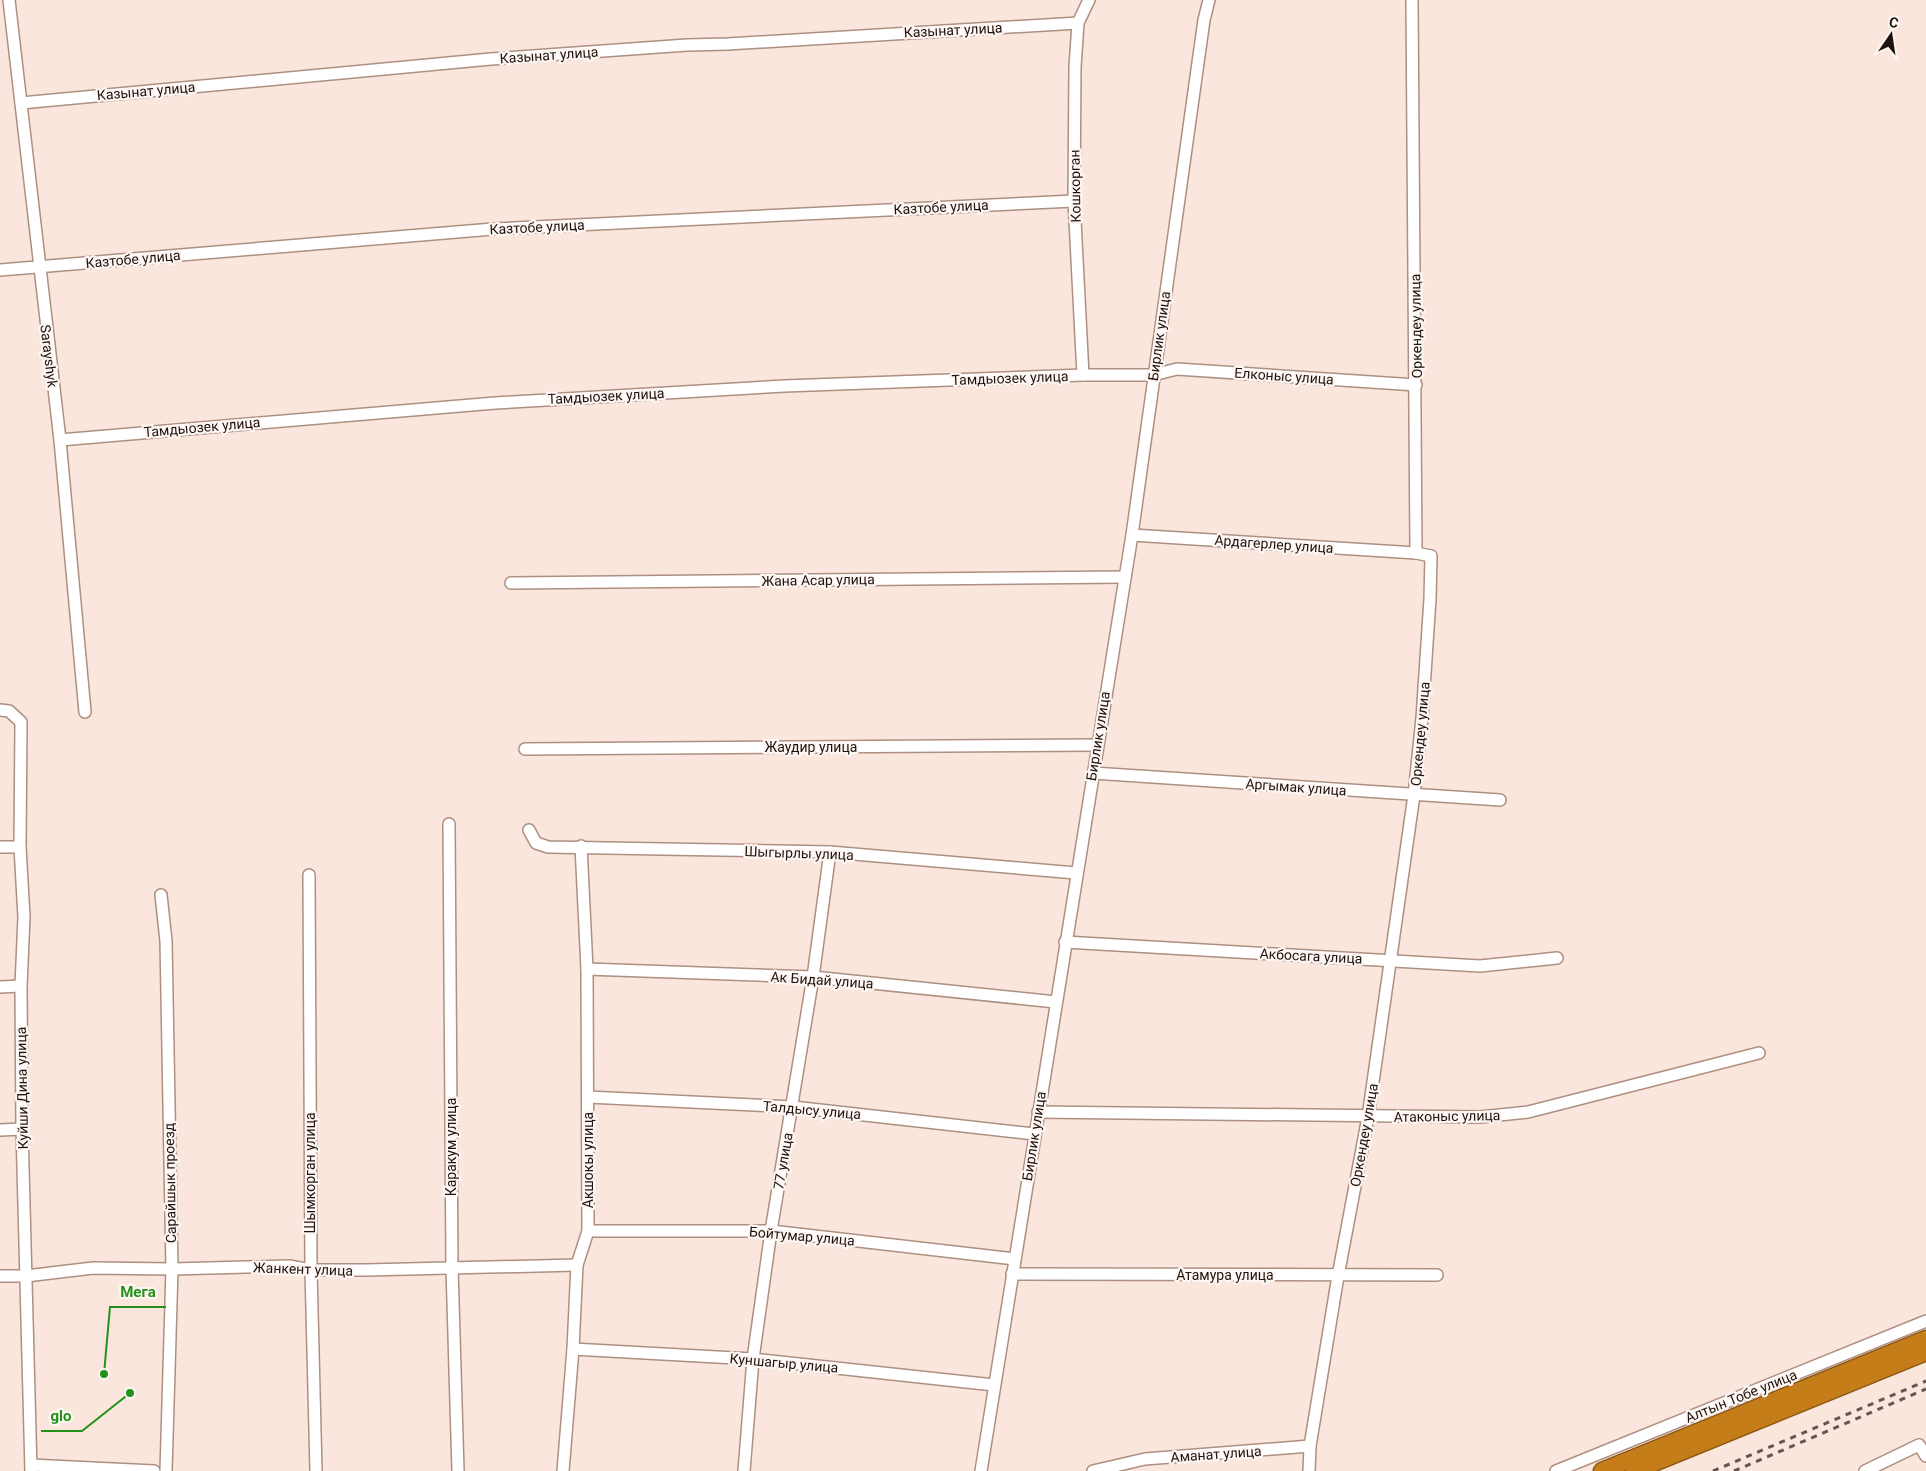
<svg xmlns="http://www.w3.org/2000/svg" width="1926" height="1471" font-family="Roboto,sans-serif">
<style>
.lines{fill:none;stroke-linecap:round;stroke-linejoin:round}
.minor-casing{stroke:#ae8f80;stroke-width:14}
.highway-casing{stroke:#8b5816;stroke-width:19}
.minor{stroke:#fff;stroke-width:11}
.highway{stroke:#c57d1a;stroke-width:16}
.rail{stroke:#64554f;stroke-width:3;stroke-dasharray:6 6;stroke-linecap:butt}
.labels{text-anchor:middle;stroke-width:4.5;stroke-linejoin:round;paint-order:stroke}
.street-label{font-size:14px;fill:#1f130e;stroke:#fdf6f3}
.leader{fill:none;stroke:#249118;stroke-width:2}
.callout-dot{fill:#249118;stroke:#fdf6f3;stroke-width:2}
.callout-label{font-size:15px;text-anchor:middle;font-weight:bold;fill:#249118;stroke:#fdf6f3;stroke-width:4.5;stroke-linejoin:round;paint-order:stroke}
</style>
<rect width="100%" height="100%" fill="#fae6dc"/>
<g class="lines">
<defs>
<g id="minor">
<polyline points="9,0 60,440 85,712"/>
<polyline points="21,103 491,59 687,45 728,44 1078,23"/>
<polyline points="0,270 493,229 1074,201"/>
<polyline points="1083,375 1074,201 1075,67 1078,23 1089,0"/>
<polyline points="60,440 495,403 784,386 1083,375 1153,375 1177,369 1416,385"/>
<polyline points="1132,535 1416,553"/>
<polyline points="511,583 1125,577"/>
<polyline points="0,710 9,711 21,722 20,847 24,917 21,986 22,1129 31,1471"/>
<polyline points="525,749 1096,745"/>
<polyline points="1093,773 1500,800"/>
<polyline points="449,824 452,1268 458,1471"/>
<polyline points="529,830 536,843 548,847 830,852 1076,873"/>
<polyline points="0,847 20,847"/>
<polyline points="309,875 311,1270 316,1471"/>
<polyline points="161,895 166,941 172,1269 166,1471"/>
<polyline points="1065,942 1480,966 1557,958"/>
<polyline points="587,969 813,977 1056,1002"/>
<polyline points="0,987 21,986"/>
<polyline points="588,1097 793,1107 1034,1134"/>
<polyline points="1038,1112 1480,1117 1528,1112 1759,1053"/>
<polyline points="0,1130 22,1129"/>
<polyline points="588,1231 771,1231 1015,1259"/>
<polyline points="1012,1274 1437,1275"/>
<polyline points="0,1276 26,1276 93,1268 172,1269 289,1266 311,1270 366,1270 577,1265"/>
<polyline points="573,1349 753,1359 994,1385"/>
<polyline points="31,1465 154,1471"/>
<polyline points="563,1471 573,1349 577,1265 588,1231 587,969 581,846"/>
<polyline points="744,1471 753,1359 771,1231 813,977 830,852"/>
<polyline points="981,1471 1132,535 1204,20 1209,0"/>
<polyline points="1093,1471 1145,1459 1310,1446"/>
<polyline points="1309,1471 1310,1446 1338,1276 1368,1117 1414,795 1422,718 1430,599 1431,556 1416,553 1412,0"/>
<polyline points="1556,1471 1926,1321"/>
<polyline points="1865,1471 1919,1445 1926,1456"/>
</g>
<g id="highway">
<polyline points="1602,1471 1926,1339"/>
<polyline points="1634,1471 1926,1352"/>
</g>
</defs>
<use href="#minor" class="minor-casing"/>
<use href="#highway" class="highway-casing"/>
<use href="#minor" class="minor"/>
<use href="#highway" class="highway"/>
<g class="rail">
<polyline points="1713,1471 1926,1381"/>
<polyline points="1734,1471 1926,1389"/>
</g>
</g>
<g class="labels">
<g class="street-label">
<text transform="translate(953 30) rotate(-3)" y="5">Казынат улица</text>
<text transform="translate(549 55) rotate(-4)" y="5">Казынат улица</text>
<text transform="translate(146 91) rotate(-5)" y="5">Казынат улица</text>
<text transform="translate(1075 186) rotate(-91)" y="5">Кошкорган</text>
<text transform="translate(941 207) rotate(-3)" y="5">Казтобе улица</text>
<text transform="translate(537 227) rotate(-3)" y="5">Казтобе улица</text>
<text transform="translate(133 259) rotate(-5)" y="5">Казтобе улица</text>
<text transform="translate(1416 326) rotate(-91)" y="5">Оркендеу улица</text>
<text transform="translate(1159 336) rotate(-82)" y="5">Бирлик улица</text>
<text transform="translate(49 356) rotate(83)" y="5">Sarayshyk</text>
<text transform="translate(1284 376) rotate(4)" y="5">Елконыс улица</text>
<text transform="translate(1010 378) rotate(-2)" y="5">Тамдыозек улица</text>
<text transform="translate(606 396) rotate(-3)" y="5">Тамдыозек улица</text>
<text transform="translate(202 427) rotate(-5)" y="5">Тамдыозек улица</text>
<text transform="translate(1274 544) rotate(4)" y="5">Ардагерлер улица</text>
<text transform="translate(818 580) rotate(-1)" y="5">Жана Асар улица</text>
<text transform="translate(1420 734) rotate(-85)" y="5">Оркендеу улица</text>
<text transform="translate(1098 736) rotate(-81)" y="5">Бирлик улица</text>
<text x="811" y="752">Жаудир улица</text>
<text transform="translate(1296 787) rotate(4)" y="5">Аргымак улица</text>
<text transform="translate(799 853) rotate(2)" y="5">Шыгырлы улица</text>
<text transform="translate(1311 956) rotate(3)" y="5">Акбосага улица</text>
<text transform="translate(822 980) rotate(4)" y="5">Ак Бидай улица</text>
<text transform="translate(22 1088) rotate(-91)" y="5">Куйши Дина улица</text>
<text transform="translate(812 1110) rotate(5)" y="5">Талдысу улица</text>
<text transform="translate(1447 1116) rotate(-1)" y="5">Атаконыс улица</text>
<text transform="translate(1364 1135) rotate(-80)" y="5">Оркендеу улица</text>
<text transform="translate(1034 1136) rotate(-81)" y="5">Бирлик улица</text>
<text transform="translate(451 1147) rotate(-90)" y="5">Каракум улица</text>
<text transform="translate(588 1160) rotate(-90)" y="5">Акшокы улица</text>
<text transform="translate(783 1161) rotate(-80)" y="5">77 улица</text>
<text transform="translate(310 1173) rotate(-90)" y="5">Шымкорган улица</text>
<text transform="translate(170 1183) rotate(-91)" y="5">Сарайшык проезд</text>
<text transform="translate(802 1236) rotate(5)" y="5">Бойтумар улица</text>
<text transform="translate(303 1269) rotate(2)" y="5">Жанкент улица</text>
<text x="1225" y="1280">Атамура улица</text>
<text transform="translate(784 1363) rotate(5)" y="5">Куншагыр улица</text>
<text transform="translate(1741 1396) rotate(-22)" y="5">Алтын Тобе улица</text>
<text transform="translate(1216 1454) rotate(-4)" y="5">Аманат улица</text>
</g>
</g>
<path class="leader" d="M104 1374L110 1307H166M130 1393L82 1431H41"/>
<g class="callout-dot">
<circle cx="104" cy="1374" r="5"/>
<circle cx="130" cy="1393" r="5"/>
</g>
<g class="callout-label">
<text x="138" y="1297">Мега</text>
<text x="61" y="1421">glo</text>
</g>
<g transform="translate(1891 35) rotate(13)" stroke="#fdf6f3" stroke-width="4" paint-order="stroke">
<path d="M0-4L9 19L0 12L-9 19Z" fill="#1f130e"/>
<text y="-8" font-size="14" font-weight="bold" text-anchor="middle" fill="#1f130e">С</text>
</g>
</svg>
